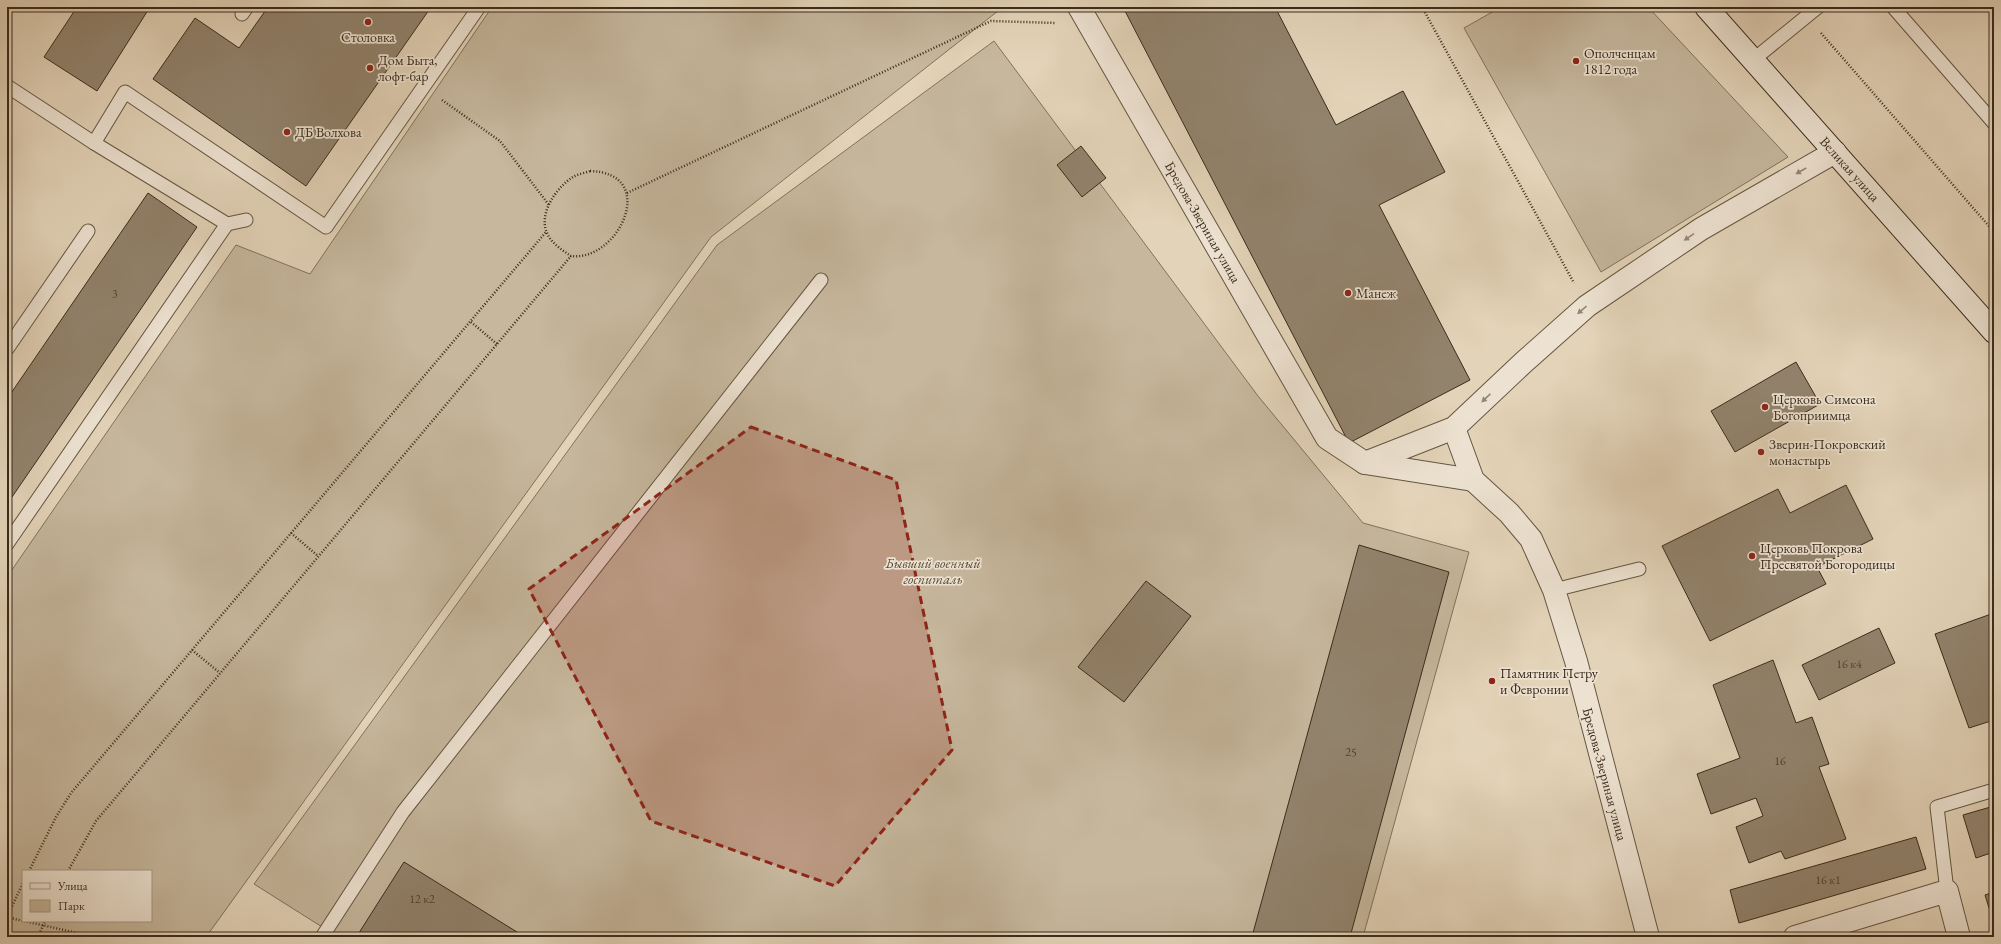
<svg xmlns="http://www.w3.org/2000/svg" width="2001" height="944" font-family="'EB Garamond',serif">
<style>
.green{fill:#c6b79d;stroke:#80725c;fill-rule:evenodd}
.building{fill:#92836d;stroke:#3a2c1c}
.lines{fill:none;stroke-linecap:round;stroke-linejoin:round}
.lane-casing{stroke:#645643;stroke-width:15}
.street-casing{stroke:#645643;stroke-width:24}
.secondary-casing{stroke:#3a2c1c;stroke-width:24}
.path{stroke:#3a2c1c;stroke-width:2.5;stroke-dasharray:1 2;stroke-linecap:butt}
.lane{stroke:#ede2d1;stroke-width:13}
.street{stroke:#ede2d1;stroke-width:22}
.secondary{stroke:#ede2d1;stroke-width:22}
.oneway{fill:#948776}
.marked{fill:#8f2418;fill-opacity:0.2;stroke:#8f2418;stroke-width:3;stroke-dasharray:8 5;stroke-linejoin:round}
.poi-dot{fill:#8f2418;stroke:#ede2d1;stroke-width:1.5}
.labels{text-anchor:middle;stroke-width:3.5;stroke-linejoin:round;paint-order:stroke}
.number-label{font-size:12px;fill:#504230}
.poi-label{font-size:14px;fill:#3a2c1c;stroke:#ede2d1;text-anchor:start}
.street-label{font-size:14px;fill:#3a2c1c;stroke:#ede2d1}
.park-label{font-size:14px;font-style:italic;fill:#564836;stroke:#ede2d1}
</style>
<rect width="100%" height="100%" fill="#e3d3b8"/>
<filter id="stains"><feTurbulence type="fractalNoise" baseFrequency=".005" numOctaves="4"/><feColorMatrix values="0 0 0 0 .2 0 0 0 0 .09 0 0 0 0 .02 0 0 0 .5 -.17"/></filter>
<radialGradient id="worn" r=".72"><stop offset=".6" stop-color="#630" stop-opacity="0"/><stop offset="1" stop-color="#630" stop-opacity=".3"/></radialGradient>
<g class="green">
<path d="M492,7H1003L711,237L206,937H7V577L236,245L310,274ZM23,871H151V921H23Z"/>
<polygon points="1501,7 1648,7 1788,157 1601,272 1464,28"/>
<polygon points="994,41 1258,396 1363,523 1469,552 1363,937 338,937 254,884 717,245"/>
</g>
<g class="building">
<polygon points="7,7 15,7 7,20"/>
<polygon points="77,7 150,7 97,91 44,57"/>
<polygon points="268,7 425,7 429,10 306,186 153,79 195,18 239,48"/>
<polygon points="1133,7 1275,7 1336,125 1403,91 1445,172 1379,205 1470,380 1349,443 1125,11"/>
<polygon points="1081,146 1106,178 1082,197 1057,165"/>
<polygon points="148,193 197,227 12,497 7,493 7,399"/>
<polygon points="1796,362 1820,404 1735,452 1711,411"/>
<polygon points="1846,485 1873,539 1817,567 1826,584 1710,641 1662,546 1778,489 1790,513"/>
<polygon points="1359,545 1449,572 1350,937 1258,937 1253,933"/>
<polygon points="1146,581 1191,616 1124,702 1078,667"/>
<polygon points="1994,613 1994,720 1969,728 1935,634"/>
<polygon points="1879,628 1895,663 1819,700 1802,665"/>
<polygon points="1773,660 1796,723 1812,717 1829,764 1819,767 1846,839 1785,859 1781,851 1749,863 1736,827 1763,816 1756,798 1711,814 1697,774 1740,758 1713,685"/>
<polygon points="1994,806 1994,852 1976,858 1963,815"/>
<polygon points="1916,837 1926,869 1739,923 1730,890"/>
<polygon points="404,862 525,937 359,937 357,936"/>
<polygon points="1994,892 1994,924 1985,895"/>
</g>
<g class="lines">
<defs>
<g id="lane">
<polyline points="1893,7 1994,123"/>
<polyline points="242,14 247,7"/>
<polyline points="1753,60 1818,7"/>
<polyline points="7,86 94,143 227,224 246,220"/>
<polyline points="94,143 125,92 326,227 479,7"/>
<polyline points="7,349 88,231"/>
<polyline points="7,544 227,224"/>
<polyline points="1554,590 1639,569"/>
<polyline points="1947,891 1937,807 1994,790"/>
<polyline points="322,937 403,812 821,280"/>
</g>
<g id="street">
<polyline points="1079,7 1327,438 1365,463 1473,480"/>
<polyline points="1454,428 1473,480 1509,513 1531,539 1554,590 1576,661 1648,937"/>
<polyline points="1365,463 1454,428 1524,362 1587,306 1701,229 1835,152"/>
<polyline points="1795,937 1947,891 1959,937"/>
</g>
<polyline id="secondary" points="1706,7 1994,332"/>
</defs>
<use href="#lane" class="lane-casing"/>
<use href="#street" class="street-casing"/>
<use href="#secondary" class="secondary-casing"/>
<g class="path">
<polyline points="1422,7 1574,283"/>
<polyline points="1821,33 1994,232"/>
<polyline points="442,100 500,141 549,205"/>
<path d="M590,171C660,173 619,262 571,256C562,250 551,243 547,233C538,213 557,187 573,177C578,174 585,173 590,171Z"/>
<polyline points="627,193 991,21 1056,23"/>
<polyline points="471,322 497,344"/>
<polyline points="291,533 318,556"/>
<polyline points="192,650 220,673"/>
<polyline points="29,871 56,817 71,793 546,232"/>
<polyline points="68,871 96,821 571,256"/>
<polyline points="7,917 23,883"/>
<polyline points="7,917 23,921"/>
<polyline points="24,921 95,937"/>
<polyline points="38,937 45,921"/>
</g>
<use href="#lane" class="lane"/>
<use href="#street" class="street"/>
<use href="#secondary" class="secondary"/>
</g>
<defs><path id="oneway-solid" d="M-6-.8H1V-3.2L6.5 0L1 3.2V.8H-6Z"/></defs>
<g class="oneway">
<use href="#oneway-solid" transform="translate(1801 171) rotate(150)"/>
<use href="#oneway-solid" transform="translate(1689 237) rotate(146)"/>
<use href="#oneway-solid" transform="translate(1582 310) rotate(139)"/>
<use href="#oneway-solid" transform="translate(1486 398) rotate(137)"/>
</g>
<path class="marked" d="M751,427L896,480L952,750L835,886L651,821L529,589Z"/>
<g class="poi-dot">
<circle cx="368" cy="22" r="4"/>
<circle cx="1576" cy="61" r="4"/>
<circle cx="370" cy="68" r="4"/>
<circle cx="287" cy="132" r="4"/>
<circle cx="1348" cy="293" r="4"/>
<circle cx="1765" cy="407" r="4"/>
<circle cx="1761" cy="452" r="4"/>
<circle cx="1752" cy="556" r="4"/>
<circle cx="1492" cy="681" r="4"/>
</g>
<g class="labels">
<g class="number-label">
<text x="115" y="298">3</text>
<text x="1849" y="668">16 к4</text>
<text x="1351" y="756">25</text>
<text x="1780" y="765">16</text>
<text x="1828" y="884">16 к1</text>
<text x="422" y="903">12 к2</text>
</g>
<g class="poi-label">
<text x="368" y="42" text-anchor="middle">Столовка</text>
<text x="1584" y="58">Ополченцам<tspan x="1584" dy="16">1812 года</tspan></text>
<text x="378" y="65">Дом Быта,<tspan x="378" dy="16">лофт-бар</tspan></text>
<text x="295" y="137">ДБ Волхова</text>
<text x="1356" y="298">Манеж</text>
<text x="1773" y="404">Церковь Симеона<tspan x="1773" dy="16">Богоприимца</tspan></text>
<text x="1769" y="449">Зверин-Покровский<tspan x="1769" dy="16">монастырь</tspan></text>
<text x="1760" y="553">Церковь Покрова<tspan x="1760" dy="16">Пресвятой Богородицы</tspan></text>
<text x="1500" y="678">Памятник Петру<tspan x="1500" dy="16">и Февронии</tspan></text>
</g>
<g class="street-label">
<text transform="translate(1850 169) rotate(48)" y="5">Великая улица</text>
<text transform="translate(1203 222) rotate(60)" y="5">Бредова-Звериная улица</text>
<text transform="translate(1605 774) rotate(75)" y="5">Бредова-Звериная улица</text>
</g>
<g class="park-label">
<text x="933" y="568">Бывший военный<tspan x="933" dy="16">госпиталь</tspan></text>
</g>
</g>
<rect width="2001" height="944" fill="none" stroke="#e3d3b8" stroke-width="24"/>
<rect x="8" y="8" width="1985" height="928" fill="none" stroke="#3a2c1c" stroke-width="2"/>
<rect x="12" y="12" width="1977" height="920" fill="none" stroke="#3a2c1c"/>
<rect x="22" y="870" width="130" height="52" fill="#ede2d1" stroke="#a59989"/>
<rect x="30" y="883" width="20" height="6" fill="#ede2d1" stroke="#a59989"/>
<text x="58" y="890" font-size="12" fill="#3a2c1c">Улица</text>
<rect x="30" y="900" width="20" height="12" fill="#c6b79d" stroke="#a59989"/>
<text x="58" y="910" font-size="12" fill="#3a2c1c">Парк</text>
<rect width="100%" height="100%" filter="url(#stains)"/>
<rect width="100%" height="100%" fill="url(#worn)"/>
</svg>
